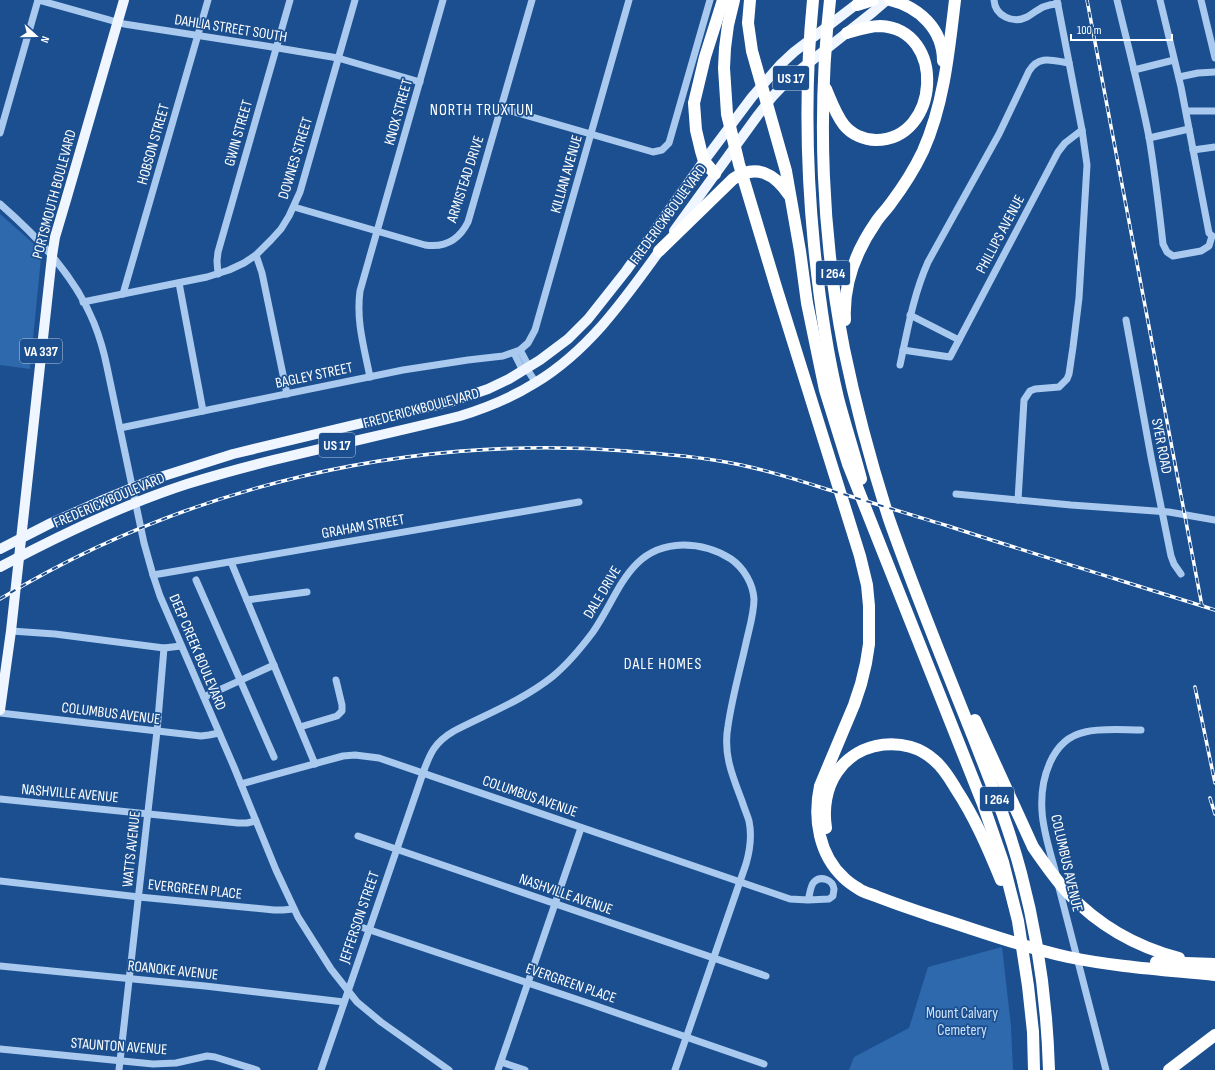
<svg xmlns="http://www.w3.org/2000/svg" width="1215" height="1070" font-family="'Sofia Sans Condensed',sans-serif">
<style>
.green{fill:#2e69ad}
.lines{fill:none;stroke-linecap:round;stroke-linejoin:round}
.minor{stroke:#a9c9ee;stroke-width:7}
.major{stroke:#f0f6ff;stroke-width:10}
.highway{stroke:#fff;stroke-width:12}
.rail-casing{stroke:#fff;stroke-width:3.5}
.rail{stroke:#1b4f8f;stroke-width:2;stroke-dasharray:6;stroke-linecap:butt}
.labels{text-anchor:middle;stroke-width:3.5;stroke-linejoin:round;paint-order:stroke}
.shield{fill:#1b4f8f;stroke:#bbcadd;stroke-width:1}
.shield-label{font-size:14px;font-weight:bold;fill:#fff}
.street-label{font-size:15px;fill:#fff;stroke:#1b4f8f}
.park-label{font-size:15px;fill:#cfe3fa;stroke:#1b4f8f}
.neighbourhood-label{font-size:16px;letter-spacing:1px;fill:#fff;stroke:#1b4f8f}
</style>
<rect width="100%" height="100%" fill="#1b4f8f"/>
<g class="green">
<polygon points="0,214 33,243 41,258 30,369 0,365"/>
<polygon points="1002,947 1011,1026 1013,1070 849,1070 854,1057 909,1028 928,967"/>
</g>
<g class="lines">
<g class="minor">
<polyline points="38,0 124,24 266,46 338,58 420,82"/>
<path d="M994,0C995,16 1013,24 1027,17C1032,14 1037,10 1043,7C1048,5 1053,4 1058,4"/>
<path d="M1117,0C1128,46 1140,91 1149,137C1155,173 1159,208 1163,244L1167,252L1173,256L1201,251L1209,246L1212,236"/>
<polyline points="1160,0 1181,87 1209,233 1212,236"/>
<polyline points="1201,0 1215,58"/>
<polyline points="1134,70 1174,60"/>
<polyline points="1179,77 1198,73 1215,72"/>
<polyline points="501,108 653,152 662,150 669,143 710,0"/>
<polyline points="1186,111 1215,111"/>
<polyline points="0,133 38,0"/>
<polyline points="1149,138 1189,129"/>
<polyline points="1193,150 1215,147"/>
<path d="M0,204C38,237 75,276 94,323C100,338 104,352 107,367L144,543L153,575L160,596L234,767L276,870L298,917L331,969L357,1002L381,1022L449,1070"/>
<path d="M294,207L425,245C445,248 459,240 468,222L532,0"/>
<polyline points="256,255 262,273 287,394"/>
<polyline points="218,274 217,261 218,252 290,0"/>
<polyline points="179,283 203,411"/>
<polyline points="123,294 208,0"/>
<polyline points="83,302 207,277 229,270 244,263 256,255 271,240 281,229 289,216 300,192 355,0"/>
<polyline points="910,315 959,340"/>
<polyline points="1126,320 1151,457 1171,556 1174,564 1181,574"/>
<polyline points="520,350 528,365 527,369"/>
<polyline points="903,350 950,357 1058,152 1065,143 1082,130"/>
<polyline points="514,353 521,367 527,369 536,383"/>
<path d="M900,365C908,328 913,296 928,262L999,134L1029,71C1039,54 1054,61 1069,63"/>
<path d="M370,377C364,347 356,321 360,291L443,0"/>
<polyline points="120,428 403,370 468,360 503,356 520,350 528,343 535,330 629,0"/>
<polyline points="956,494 1071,505 1169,512 1215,520"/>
<polyline points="1018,500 1024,400 1030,391 1035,389 1059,387 1067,379 1069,374 1073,347 1079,298 1087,165 1082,130 1057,0"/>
<polyline points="231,562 315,764"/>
<polyline points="153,575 579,502"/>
<polyline points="196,580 274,757"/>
<polyline points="247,600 307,592"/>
<polyline points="11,631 55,634 164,648 181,646"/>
<polyline points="204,697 274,665"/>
<polyline points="0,713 201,736 209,735 219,733"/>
<polyline points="300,727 337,716 342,711 342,705 336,680"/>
<path d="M241,784L343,756L355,755L379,758L790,899L808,900L829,899L833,896C833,895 834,890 834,889C833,880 821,875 814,882C810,886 810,895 808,900"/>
<polyline points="0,799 238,823 247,823 256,821"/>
<polyline points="358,836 766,976"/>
<path d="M1056,874C1051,854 1043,832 1042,811C1040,780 1051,739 1085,732C1101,728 1124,730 1141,730"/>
<polyline points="0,881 139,897 274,910 283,910 293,909"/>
<polyline points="1058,884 1106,1070"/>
<polyline points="355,925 585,1002 764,1064"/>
<polyline points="0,966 205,986 344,1002"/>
<polyline points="0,1049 153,1064 176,1063 207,1056 215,1057 257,1070"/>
<polyline points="501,1062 525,1070"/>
<polyline points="119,1070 157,731 164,648"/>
<path d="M321,1070L423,773C430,753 435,742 454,731C487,714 523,700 552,677C568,664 581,648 593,632C619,595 628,546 683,545C699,545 717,550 731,559C744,568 753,584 754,599C754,614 749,629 746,643C740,670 732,698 728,726C723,754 732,775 742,801C744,808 747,814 749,821C752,835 750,850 746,864L675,1070"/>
<polyline points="498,1070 581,828"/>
</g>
<g class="major">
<polyline points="674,231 758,115 773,96 791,77 873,12 887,0"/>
<polyline points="0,549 51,523 105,499 151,480 233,454 450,402 488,389 509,379 540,360 568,339 588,319 626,271 704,161 752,97 780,65 794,52 862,0"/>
<path d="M0,567C60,535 122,505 187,484C277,456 369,439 460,416C486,408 511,398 535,383C590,350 626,297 663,246"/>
<polyline points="0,710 11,631 52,256 55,237 66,200 124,0"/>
</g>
<g class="highway">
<path d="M734,0L728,25L725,48L724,68L727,114L739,164L776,287L860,556L867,585L869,606V644L866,663L861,684L854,705L820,786C813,819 819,855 844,878C848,882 854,886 859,889C864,893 872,894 878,897C896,904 914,910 932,916C977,930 1022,947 1068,957C1116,967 1166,970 1215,975"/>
<polyline points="750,0 748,23 752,51 786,171 800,251 807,303 825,390 848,464 983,804 1003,862 1018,921 1028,986 1033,1032 1034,1070"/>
<path d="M813,0C805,81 806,164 814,245C819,296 826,348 838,398C845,425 854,452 861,479"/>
<path d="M830,0C817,115 822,236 844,349C856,407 871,463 889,519C915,593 945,666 974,739C991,783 1009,827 1021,873C1038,937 1047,1003 1049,1070"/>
<path d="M890,0C919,7 943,29 943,61"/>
<polyline points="857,5 873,0"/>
<path d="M826,89C831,101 836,115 844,125C851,134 864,140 876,140C940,140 947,29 880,26C869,26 857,30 847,33"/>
<polyline points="715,174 704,161 701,151 696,130 694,103 705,57 723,0"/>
<path d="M659,251L733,179C756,163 775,174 789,195"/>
<path d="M845,320C843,284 856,251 876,222C880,216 886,210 891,203C903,187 914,170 923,151C944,104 949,51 955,0"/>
<path d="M975,720L1033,847C1044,863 1055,879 1068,893C1098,925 1137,947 1179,958"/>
<path d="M826,828C823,809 826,788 837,772C859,740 906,735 934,760C944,768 950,779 956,789C975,818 988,848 1001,880"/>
<polyline points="1156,962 1215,964"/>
<polyline points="1169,1070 1215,1035"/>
</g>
<defs>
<g id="rail">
<polyline points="1087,0 1202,606"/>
<path d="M0,599C187,486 410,434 627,451C665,454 704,457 741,465C770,471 798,480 826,489C867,501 908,514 948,526C1037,555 1126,582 1215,610"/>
<polyline points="1195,687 1215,783"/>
<polyline points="1210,798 1215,814"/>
</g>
</defs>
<use href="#rail" class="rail-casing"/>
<use href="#rail" class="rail"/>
</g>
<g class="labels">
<g class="shield">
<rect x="773" y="66" width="36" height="24" rx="3"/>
<rect x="816" y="261" width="34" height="24" rx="3"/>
<rect x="20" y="339" width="42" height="24" rx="3"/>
<rect x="319" y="433" width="36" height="24" rx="3"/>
<rect x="980" y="787" width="34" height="24" rx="3"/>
</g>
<g class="shield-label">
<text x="791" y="83">US 17</text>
<text x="833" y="278">I 264</text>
<text x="41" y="356">VA 337</text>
<text x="337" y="450">US 17</text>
<text x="997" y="804">I 264</text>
</g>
<g class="street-label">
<text transform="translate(231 28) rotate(9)" y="5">DAHLIA STREET SOUTH</text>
<text transform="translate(398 112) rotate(-74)" y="5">KNOX STREET</text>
<text transform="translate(238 133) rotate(-74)" y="5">GWIN STREET</text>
<text transform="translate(153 144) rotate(-74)" y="5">HOBSON STREET</text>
<text transform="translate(295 158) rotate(-73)" y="5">DOWNES STREET</text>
<text transform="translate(566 174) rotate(-74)" y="5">KILLIAN AVENUE</text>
<text transform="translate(465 179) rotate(-72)" y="5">ARMISTEAD DRIVE</text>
<text transform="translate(54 194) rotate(-75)" y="5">PORTSMOUTH BOULEVARD</text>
<text transform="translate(668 214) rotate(-54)" y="5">FREDERICK BOULEVARD</text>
<text transform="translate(1000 234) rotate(-62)" y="5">PHILLIPS AVENUE</text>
<text transform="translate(314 375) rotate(-12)" y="5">BAGLEY STREET</text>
<text transform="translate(421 408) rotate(-15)" y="5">FREDERICK BOULEVARD</text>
<text transform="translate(1162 446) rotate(79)" y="5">SYER ROAD</text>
<text transform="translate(109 500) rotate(-23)" y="5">FREDERICK BOULEVARD</text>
<text transform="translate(363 526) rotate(-10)" y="5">GRAHAM STREET</text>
<text transform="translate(602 592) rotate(-59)" y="5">DALE DRIVE</text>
<text transform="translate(198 652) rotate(67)" y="5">DEEP CREEK BOULEVARD</text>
<text transform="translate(111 713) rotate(7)" y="5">COLUMBUS AVENUE</text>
<text transform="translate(70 793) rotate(5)" y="5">NASHVILLE AVENUE</text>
<text transform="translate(530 796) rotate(19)" y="5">COLUMBUS AVENUE</text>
<text transform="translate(131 849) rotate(-84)" y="5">WATTS AVENUE</text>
<text transform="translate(1067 863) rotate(77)" y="5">COLUMBUS AVENUE</text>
<text transform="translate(195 889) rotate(6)" y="5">EVERGREEN PLACE</text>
<text transform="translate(566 894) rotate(19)" y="5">NASHVILLE AVENUE</text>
<text transform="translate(359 917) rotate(-71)" y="5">JEFFERSON STREET</text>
<text transform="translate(173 970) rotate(6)" y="5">ROANOKE AVENUE</text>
<text transform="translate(571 983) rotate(19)" y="5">EVERGREEN PLACE</text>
<text transform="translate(119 1046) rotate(4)" y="5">STAUNTON AVENUE</text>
</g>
<g class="park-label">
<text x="962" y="1018">Mount Calvary<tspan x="962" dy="17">Cemetery</tspan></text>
</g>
<g class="neighbourhood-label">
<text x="482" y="115">NORTH TRUXTUN</text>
<text x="663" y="669">DALE HOMES</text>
</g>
</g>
<g transform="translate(36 36) rotate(111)" stroke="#1b4f8f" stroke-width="3" paint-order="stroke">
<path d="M0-3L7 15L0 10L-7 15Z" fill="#ffffff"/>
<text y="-6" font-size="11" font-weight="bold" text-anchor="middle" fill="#ffffff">N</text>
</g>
<path d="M1071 34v6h101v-6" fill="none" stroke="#ffffff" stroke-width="2"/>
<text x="1077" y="34" font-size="12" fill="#ffffff" stroke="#1b4f8f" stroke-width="3" paint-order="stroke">100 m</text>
</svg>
